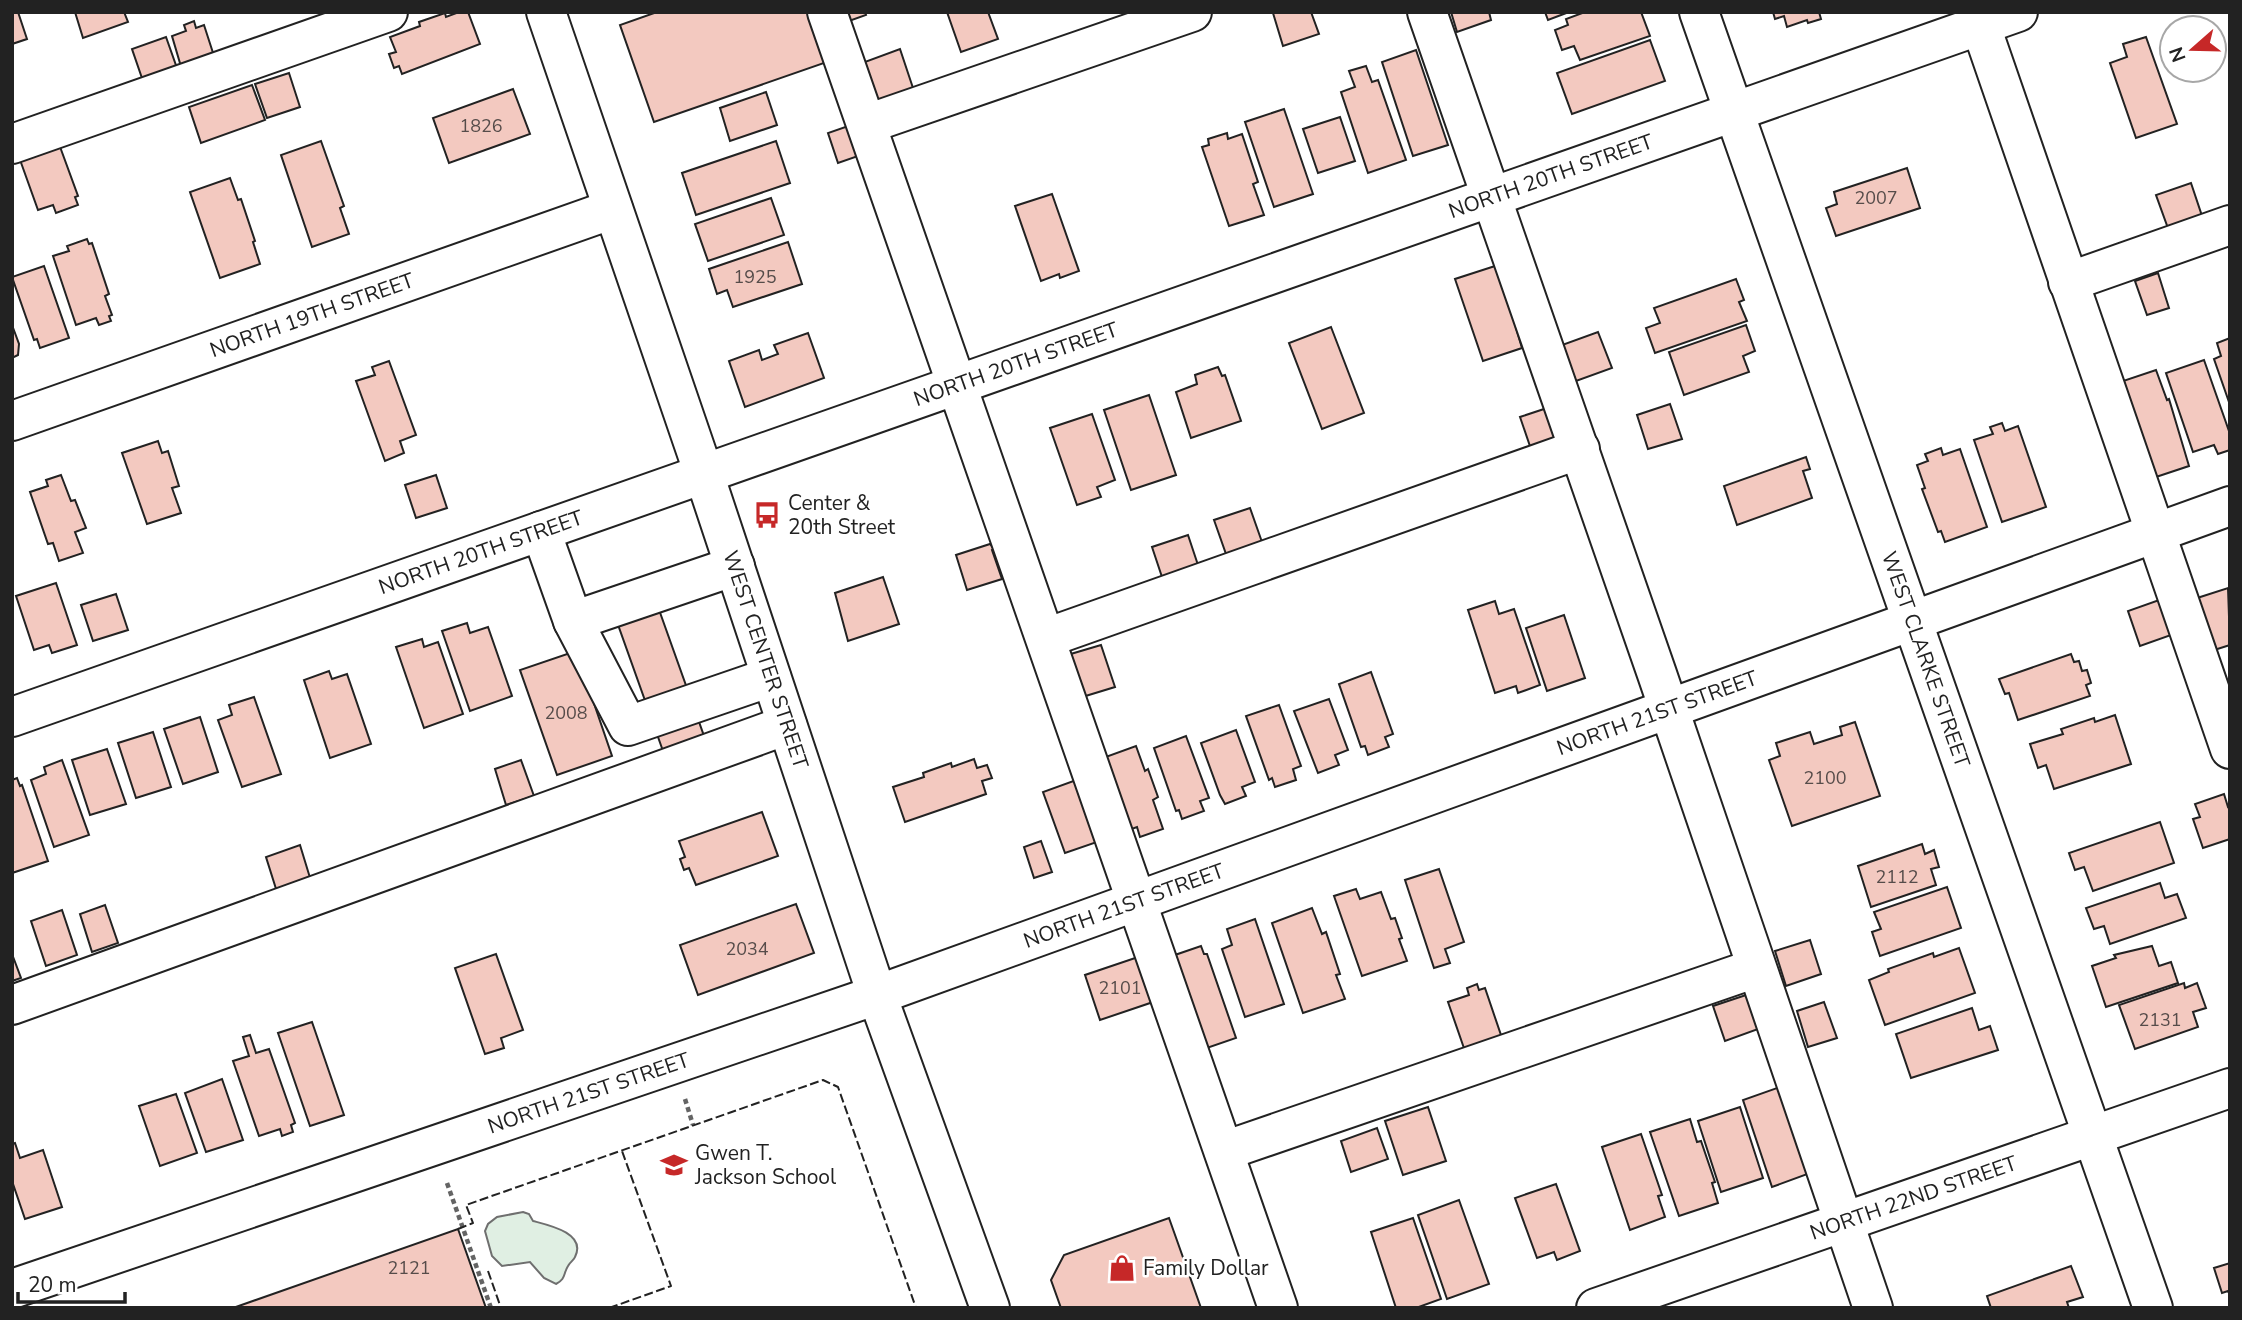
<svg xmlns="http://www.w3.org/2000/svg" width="2242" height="1320" font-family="'Nunito Sans',sans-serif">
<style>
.green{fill:#e0efe3;stroke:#6f6f6f;stroke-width:2}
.building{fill:#f3c9c0;stroke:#222;stroke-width:2}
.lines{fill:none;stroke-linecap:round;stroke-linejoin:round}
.minor-casing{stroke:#222;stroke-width:42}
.major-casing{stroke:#222;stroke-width:42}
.path{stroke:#646464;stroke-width:4.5;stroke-dasharray:5 3.5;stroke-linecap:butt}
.minor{stroke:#fff;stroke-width:38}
.major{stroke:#fff;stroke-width:38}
.fence{stroke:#222;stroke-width:2;stroke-dasharray:9 3.5;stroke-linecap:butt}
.labels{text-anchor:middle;stroke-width:5;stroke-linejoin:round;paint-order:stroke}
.number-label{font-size:18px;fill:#564c4a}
.street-label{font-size:21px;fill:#222;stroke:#fff}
.poi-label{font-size:21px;fill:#222;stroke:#fff;text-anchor:start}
</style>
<rect width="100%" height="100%" fill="#fff"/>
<path class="green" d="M523,1212L529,1214L533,1221C548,1225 587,1233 575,1257C574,1260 570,1262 568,1266C563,1274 566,1279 556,1284L544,1278L530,1262L502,1266L492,1256L485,1231L488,1224L497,1217Z"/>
<g class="building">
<polygon points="12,12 18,12 27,39 12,44"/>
<polygon points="75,12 124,12 128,22 83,38"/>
<polygon points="459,12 468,12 480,44 402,74 399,66 394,68 389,54 396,52 390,37 420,26 419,22 445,13 446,17"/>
<polygon points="657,12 810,12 827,62 654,122 620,25"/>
<polygon points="846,12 865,12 866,15 849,21"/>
<polygon points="947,12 988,12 998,39 961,52"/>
<polygon points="1311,12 1319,34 1283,46 1273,13"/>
<polygon points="1451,12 1489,12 1491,20 1457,32"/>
<polygon points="1545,12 1569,12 1548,20"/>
<polygon points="1585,12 1641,12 1650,36 1580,60 1574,46 1562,50 1555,30 1568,25 1566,19"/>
<polygon points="1773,12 1819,12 1821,19 1808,23 1807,20 1787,27 1784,16 1775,19"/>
<polygon points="194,21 196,28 204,25 215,59 182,70 172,36 186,31 184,25"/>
<polygon points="166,37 178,71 144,84 132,49"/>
<polygon points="2146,37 2177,124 2136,138 2110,63 2127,57 2123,44"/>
<polygon points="1650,40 1665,81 1572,114 1557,73"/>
<polygon points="900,49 916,97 878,110 862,63"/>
<polygon points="1416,50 1448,145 1413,156 1382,62"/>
<polygon points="1366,66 1372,82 1378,80 1406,160 1368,173 1341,92 1355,87 1349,71"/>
<polygon points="289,73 300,107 267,118 255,84"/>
<polygon points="252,85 265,120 201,143 189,107"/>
<polygon points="513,89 530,134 449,163 433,118"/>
<polygon points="766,92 777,125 730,141 720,108"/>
<polygon points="1284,109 1313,194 1274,207 1245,122"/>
<polygon points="1340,117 1355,161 1318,173 1303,129"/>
<polygon points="854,124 864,154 838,163 828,133"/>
<polygon points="1227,133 1228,139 1242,134 1258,182 1253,184 1264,215 1229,226 1202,147 1209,145 1208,139"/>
<polygon points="321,141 344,206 340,208 349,234 312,247 281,155"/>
<polygon points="776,141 790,183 696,215 682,173"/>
<polygon points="59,144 78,196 75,197 78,205 56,213 53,205 38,210 19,157"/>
<polygon points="1907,168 1920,208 1836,236 1826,208 1837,204 1834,192"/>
<polygon points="230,178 238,200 241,199 255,241 253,242 260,264 220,278 190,192"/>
<polygon points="2191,183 2203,219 2169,231 2156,195"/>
<polygon points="1052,194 1079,271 1060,278 1059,274 1041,281 1015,206"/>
<polygon points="771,198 784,235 708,261 695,224"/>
<polygon points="87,239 89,244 92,243 109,294 105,296 112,315 109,316 111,321 99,325 96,318 76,325 53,256 69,251 67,246"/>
<polygon points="788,242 802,284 733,307 727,290 717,294 709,269"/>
<polygon points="44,266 69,338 40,348 37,339 34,340 12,277"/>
<polygon points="1495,266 1519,327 1516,328 1522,348 1483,361 1455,279"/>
<polygon points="2158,273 2169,308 2147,315 2135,281"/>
<polygon points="1736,279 1744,300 1739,302 1747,321 1655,353 1646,328 1660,323 1654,308"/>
<polygon points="12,325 19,344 18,355 12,358"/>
<polygon points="1746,325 1755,351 1743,356 1749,372 1684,395 1669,352"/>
<polygon points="1331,327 1364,413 1322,429 1289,343"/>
<polygon points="1598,332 1612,368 1576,381 1562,345"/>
<polygon points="808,333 824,378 745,407 729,361 759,350 762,360 778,354 774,345"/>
<polygon points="2230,338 2230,405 2214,359 2221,356 2217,343"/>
<polygon points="2204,360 2230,434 2230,450 2218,454 2214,445 2193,452 2166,373"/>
<polygon points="389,361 416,435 400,441 404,453 385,461 356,381 375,375 372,367"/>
<polygon points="1218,367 1222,376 1225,375 1241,421 1191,438 1176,392 1197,384 1195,375"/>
<polygon points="2156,370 2167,400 2169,399 2189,466 2156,477 2117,383"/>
<polygon points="1149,395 1176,475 1131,490 1104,410"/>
<polygon points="1670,404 1682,439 1648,449 1637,415"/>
<polygon points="1553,406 1565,440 1532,452 1520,417"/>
<polygon points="1092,414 1115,480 1097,487 1101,497 1077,505 1050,428"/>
<polygon points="2002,423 2005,431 2018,426 2046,507 2002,522 1974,440 1993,434 1990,427"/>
<polygon points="158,441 162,453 168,451 179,486 172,488 181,513 147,524 122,453"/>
<polygon points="1941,448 1943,455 1960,449 1987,527 1945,542 1941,531 1938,532 1922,489 1925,488 1917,465 1928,461 1925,454"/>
<polygon points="1806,457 1810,469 1803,471 1812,498 1737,525 1724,486"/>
<polygon points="61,475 71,501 75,500 86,528 75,532 83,553 59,561 53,543 48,544 30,492 48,486 46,480"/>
<polygon points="436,475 447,508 416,518 405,485"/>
<polygon points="1250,508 1262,542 1226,554 1214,520"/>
<polygon points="1188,535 1199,568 1163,580 1152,547"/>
<polygon points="990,544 994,549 992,550 1002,579 967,590 956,555"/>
<polygon points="647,576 704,736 663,751 606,591"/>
<polygon points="883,577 899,624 848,641 835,593"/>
<polygon points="56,583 77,645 52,653 49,645 34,650 16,596"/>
<polygon points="2228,588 2230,645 2208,652 2191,600"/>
<polygon points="116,594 128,630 93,641 81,605"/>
<polygon points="2162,599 2174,634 2140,646 2128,611"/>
<polygon points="1495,601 1499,614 1514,609 1540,685 1518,693 1516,686 1495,693 1468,610"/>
<polygon points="1564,615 1585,678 1547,691 1526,628"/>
<polygon points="467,623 470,633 488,627 512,696 470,711 442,631"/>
<polygon points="422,639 424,647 438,642 463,714 424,728 396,647"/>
<polygon points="1101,645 1115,687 1079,698 1064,656"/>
<polygon points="576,651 612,756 557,775 520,670"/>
<polygon points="2071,654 2074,662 2079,661 2082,671 2087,670 2091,683 2086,685 2090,696 2018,720 2009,693 2005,694 1999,679"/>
<polygon points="329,671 332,679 347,674 371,744 330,758 304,680"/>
<polygon points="1371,672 1393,734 1385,737 1389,747 1368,755 1365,746 1361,747 1339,684"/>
<polygon points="254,697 281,774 242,787 218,720 232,715 229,705"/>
<polygon points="1329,699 1348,750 1335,755 1339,765 1318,773 1294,711"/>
<polygon points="1279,705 1301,766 1293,769 1296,780 1275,787 1272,778 1269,780 1246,716"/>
<polygon points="2115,715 2131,764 2054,789 2046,765 2038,768 2030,744 2063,734 2061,729 2094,718 2095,722"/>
<polygon points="200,717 218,772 183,784 164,729"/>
<polygon points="1855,722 1880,796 1792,826 1769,760 1780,756 1776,743 1810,732 1814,744 1842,735 1840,727"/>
<polygon points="1236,730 1255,782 1242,787 1246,796 1225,804 1220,795 1201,743"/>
<polygon points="153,732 171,787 136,798 118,743"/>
<polygon points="1186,736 1209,798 1200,801 1204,811 1182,819 1179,810 1176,811 1154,748"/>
<polygon points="1136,746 1145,771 1148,769 1158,797 1153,800 1163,829 1140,837 1137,827 1126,831 1100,759"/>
<polygon points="107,749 126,804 90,815 72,760"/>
<polygon points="974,759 977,768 987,765 992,778 982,781 986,794 905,822 893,787 924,777 923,773 951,763 952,767"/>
<polygon points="62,760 89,835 54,847 31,780 46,774 44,767"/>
<polygon points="521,760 534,796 506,805 495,769"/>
<polygon points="17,778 20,786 22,785 48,861 12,873 12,780"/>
<polygon points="1079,779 1100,841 1065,853 1043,792"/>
<polygon points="2224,794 2228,807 2230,806 2230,839 2203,848 2193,819 2200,817 2195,804"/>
<polygon points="762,812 778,856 696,885 689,868 684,870 680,859 685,857 679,841"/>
<polygon points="2160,822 2174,863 2093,891 2084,867 2075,870 2069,853"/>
<polygon points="1041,841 1052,872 1034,878 1024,847"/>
<polygon points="1922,844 1925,854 1934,850 1939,867 1931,869 1936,885 1871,907 1858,866"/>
<polygon points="300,845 311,881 277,892 266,857"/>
<polygon points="1439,869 1464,942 1445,949 1450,963 1434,968 1405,880"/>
<polygon points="2160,883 2165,898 2177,894 2186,918 2110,944 2104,926 2094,929 2086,908"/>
<polygon points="1947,887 1961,928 1880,956 1872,932 1881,929 1874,912"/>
<polygon points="1356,889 1360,899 1381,892 1391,919 1395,918 1402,938 1399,939 1407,961 1362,976 1334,896"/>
<polygon points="796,904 814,953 698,995 680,945"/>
<polygon points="105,905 118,943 92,952 80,914"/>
<polygon points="1312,908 1322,934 1326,932 1340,974 1336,975 1345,999 1303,1013 1272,923"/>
<polygon points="62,910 77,955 46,966 31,921"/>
<polygon points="1255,919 1284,1004 1245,1017 1222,949 1232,945 1227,929"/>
<polygon points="1810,940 1821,974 1786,986 1775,951"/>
<polygon points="1201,946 1204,954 1207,954 1236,1038 1201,1050 1172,956"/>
<polygon points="2152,946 2159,966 2171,962 2178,983 2106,1007 2092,966 2116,958 2114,955"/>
<polygon points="1959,948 1975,993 1885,1025 1869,980 1889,972 1888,969 1933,953 1934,957"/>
<polygon points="12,954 21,978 12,981"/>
<polygon points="496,954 523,1030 501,1038 504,1048 485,1054 455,968"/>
<polygon points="1141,956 1156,1001 1100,1020 1085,975"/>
<polygon points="2184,983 2185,988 2197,983 2206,1008 2193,1012 2198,1027 2135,1049 2119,1005"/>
<polygon points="1477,984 1479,990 1485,988 1503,1041 1466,1054 1448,1002 1469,995 1467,988"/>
<polygon points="1749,994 1761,1028 1725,1041 1713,1006"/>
<polygon points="1824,1002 1837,1038 1808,1047 1797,1011"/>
<polygon points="1972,1008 1979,1030 1990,1026 1998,1050 1911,1078 1896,1034"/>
<polygon points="312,1022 344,1115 310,1126 278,1033"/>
<polygon points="250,1035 256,1053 269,1049 295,1123 291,1125 293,1132 282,1136 280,1129 259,1136 233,1061 249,1056 243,1037"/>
<polygon points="222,1079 243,1140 206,1152 185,1093"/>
<polygon points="1783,1086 1813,1172 1772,1187 1743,1100"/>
<polygon points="176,1094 197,1153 160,1166 139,1106"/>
<polygon points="1428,1107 1446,1161 1403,1175 1385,1121"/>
<polygon points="1740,1107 1763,1178 1721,1192 1698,1121"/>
<polygon points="1690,1119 1697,1142 1701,1141 1715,1182 1712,1183 1718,1203 1679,1216 1650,1132"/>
<polygon points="1377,1128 1388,1159 1351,1172 1341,1141"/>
<polygon points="1641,1134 1662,1195 1658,1196 1665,1217 1630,1230 1602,1147"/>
<polygon points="15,1143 20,1158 43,1150 62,1207 25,1219 12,1181 12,1144"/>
<polygon points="1556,1184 1580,1251 1557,1260 1554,1252 1537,1258 1515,1198"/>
<polygon points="1459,1200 1489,1284 1447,1299 1418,1215"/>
<polygon points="1169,1218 1201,1308 1061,1308 1051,1280 1064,1255"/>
<polygon points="1413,1218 1441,1299 1416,1308 1396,1308 1371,1232"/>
<polygon points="458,1229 486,1308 233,1308"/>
<polygon points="2230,1263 2230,1295 2228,1291 2222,1293 2214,1268"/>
<polygon points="2071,1266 2083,1297 2067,1302 2069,1308 1991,1308 1987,1296"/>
</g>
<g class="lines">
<defs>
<g id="minor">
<path id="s1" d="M546,12L704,474L877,995L990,1308"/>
<polyline points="827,12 1278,1308"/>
<polyline points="1427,12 1657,674 1873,1308"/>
<path id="s2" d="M1699,12L2153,1308"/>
<polyline points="1976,12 2230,749"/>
<polyline points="867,124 1192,12"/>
<polyline points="12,144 388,12"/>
<polyline points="2068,282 2230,225"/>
<path id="s3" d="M12,421L613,209"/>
<polyline points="541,531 573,621 628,726 771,677"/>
<polyline points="573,621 735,566"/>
<polyline points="1046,638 1580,449"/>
<polyline points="12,1005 787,725"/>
<polyline points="1224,1151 1756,968"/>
<path id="s4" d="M12,1289L877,995L2230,506"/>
<path id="s5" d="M1596,1308L2230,1088"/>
</g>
<g id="major">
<path id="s6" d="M12,717L2018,12"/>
</g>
</defs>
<use href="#minor" class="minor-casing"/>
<use href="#major" class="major-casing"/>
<g class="path">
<polyline points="685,1099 693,1125"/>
<polyline points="447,1183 491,1308"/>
</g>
<use href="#minor" class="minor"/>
<use href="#major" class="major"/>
<g class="fence">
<polyline points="458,1229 473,1223 466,1205 823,1080 838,1087 916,1308"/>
<polyline points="488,1271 501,1308"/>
<polyline points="609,1308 671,1286 622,1151"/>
</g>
</g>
<defs>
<symbol id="bus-bare" viewBox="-9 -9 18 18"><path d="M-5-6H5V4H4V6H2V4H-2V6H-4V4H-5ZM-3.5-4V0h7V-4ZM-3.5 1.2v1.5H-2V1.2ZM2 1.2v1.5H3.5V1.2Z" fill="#c62828" stroke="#fff" stroke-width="2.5" paint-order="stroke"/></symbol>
<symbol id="school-bare" viewBox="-9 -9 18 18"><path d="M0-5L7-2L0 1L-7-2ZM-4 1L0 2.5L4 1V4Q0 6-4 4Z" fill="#c62828" stroke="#fff" stroke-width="2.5" paint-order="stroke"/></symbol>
<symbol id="shop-bare" viewBox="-9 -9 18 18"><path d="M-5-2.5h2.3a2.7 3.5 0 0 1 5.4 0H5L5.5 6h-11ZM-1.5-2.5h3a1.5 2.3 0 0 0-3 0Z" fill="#c62828" stroke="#fff" stroke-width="2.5" paint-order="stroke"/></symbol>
</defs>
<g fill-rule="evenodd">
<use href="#bus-bare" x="748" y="496" width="38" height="38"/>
<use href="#school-bare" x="655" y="1146" width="38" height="38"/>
<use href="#shop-bare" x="1103" y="1249" width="38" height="38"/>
</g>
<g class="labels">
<g class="number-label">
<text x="481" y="132">1826</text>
<text x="1876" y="204">2007</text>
<text x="755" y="283">1925</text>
<text x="566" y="719">2008</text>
<text x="1825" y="784">2100</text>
<text x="1897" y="883">2112</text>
<text x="747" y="955">2034</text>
<text x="1120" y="994">2101</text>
<text x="2160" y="1026">2131</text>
<text x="409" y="1274">2121</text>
</g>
<g class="street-label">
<text dy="7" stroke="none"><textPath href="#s6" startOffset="1631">NORTH 20TH STREET</textPath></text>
<text dy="7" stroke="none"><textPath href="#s3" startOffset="318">NORTH 19TH STREET</textPath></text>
<text dy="7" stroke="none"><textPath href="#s6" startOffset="1064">NORTH 20TH STREET</textPath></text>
<text dy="7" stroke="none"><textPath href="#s6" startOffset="497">NORTH 20TH STREET</textPath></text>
<text dy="7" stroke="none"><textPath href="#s2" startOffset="686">WEST CLARKE STREET</textPath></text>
<text dy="7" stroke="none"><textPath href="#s1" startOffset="684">WEST CENTER STREET</textPath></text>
<text dy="7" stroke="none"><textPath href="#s4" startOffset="1743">NORTH 21ST STREET</textPath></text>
<text dy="7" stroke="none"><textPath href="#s4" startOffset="1176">NORTH 21ST STREET</textPath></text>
<text dy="7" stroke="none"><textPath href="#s4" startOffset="609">NORTH 21ST STREET</textPath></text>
<text dy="7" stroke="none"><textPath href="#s5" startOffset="336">NORTH 22ND STREET</textPath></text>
</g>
<g class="poi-label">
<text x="788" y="510">Center &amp;<tspan x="788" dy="24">20th Street</tspan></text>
<text x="695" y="1160">Gwen T.<tspan x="695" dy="24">Jackson School</tspan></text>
<text x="1143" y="1275">Family Dollar</text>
</g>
</g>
<rect width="2242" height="1320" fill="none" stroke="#222222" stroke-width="28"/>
<g transform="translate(2193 49) rotate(250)"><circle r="33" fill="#ffffff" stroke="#a7a7a7" stroke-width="2"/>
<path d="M0-5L12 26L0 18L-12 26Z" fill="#c62828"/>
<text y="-10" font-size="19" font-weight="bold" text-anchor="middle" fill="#222222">N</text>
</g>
<path d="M18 1292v10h107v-10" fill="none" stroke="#222222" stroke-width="3.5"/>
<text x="28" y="1292" font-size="21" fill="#222222" stroke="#ffffff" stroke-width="5" paint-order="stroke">20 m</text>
</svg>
